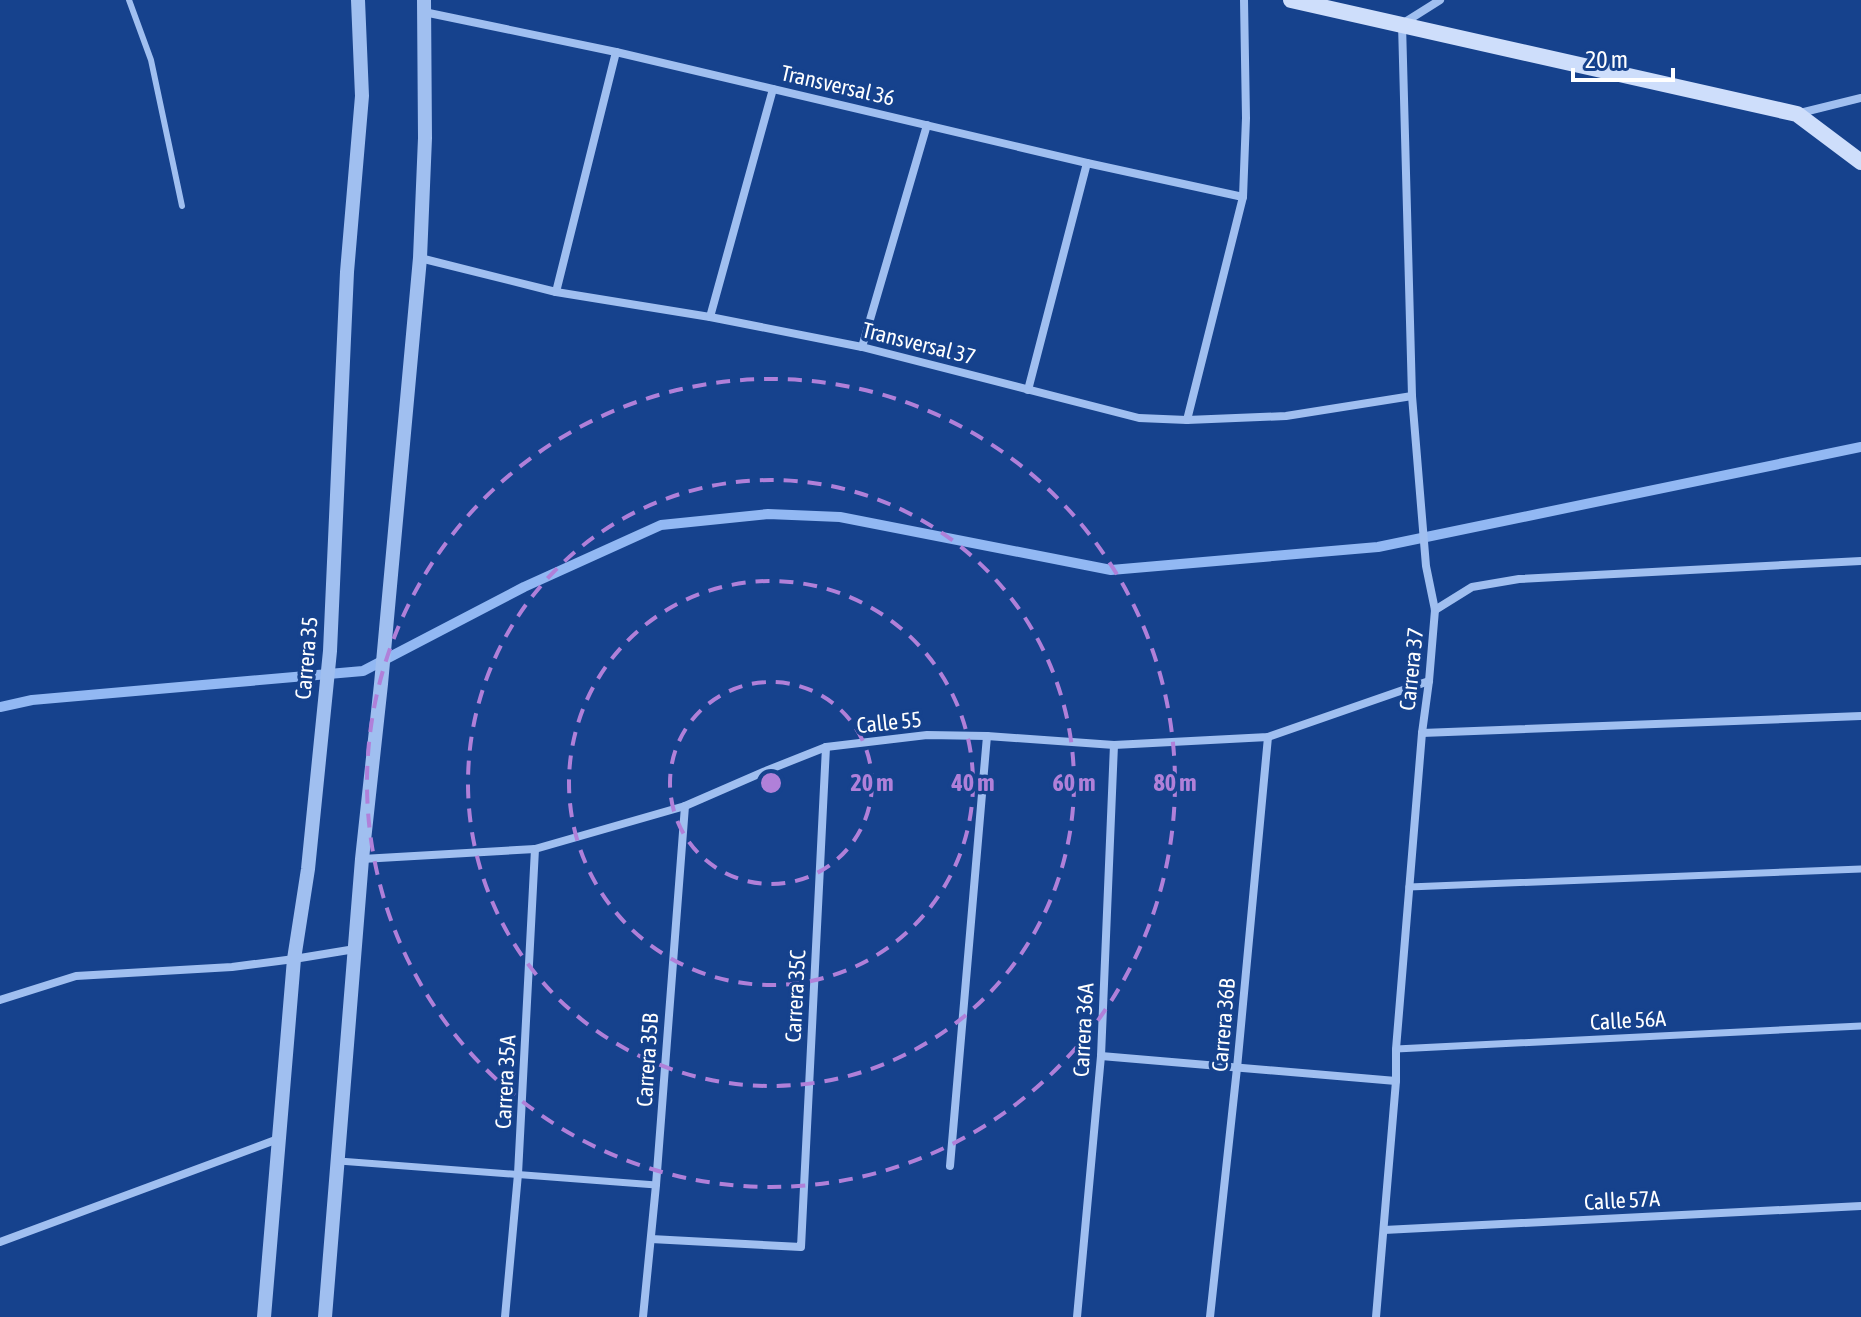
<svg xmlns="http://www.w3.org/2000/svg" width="1861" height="1317" font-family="'Asap Condensed',sans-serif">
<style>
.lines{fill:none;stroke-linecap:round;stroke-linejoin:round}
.stream{stroke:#92b8f3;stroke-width:10}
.service{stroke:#a0bff0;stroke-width:6}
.pedestrian{stroke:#a0bff0;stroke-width:7}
.minor{stroke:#a0bff0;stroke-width:8}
.tertiary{stroke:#a0bff0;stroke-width:14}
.secondary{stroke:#cedefb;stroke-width:16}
.ring{fill:none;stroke:#b080d9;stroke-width:4;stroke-dasharray:14 10}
.labels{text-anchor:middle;stroke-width:7;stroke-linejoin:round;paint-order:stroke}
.street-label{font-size:22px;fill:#fff;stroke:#16428d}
.centre{fill:#b080d9;stroke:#16428d;stroke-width:4}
.ring-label{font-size:24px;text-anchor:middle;font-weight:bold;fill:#b080d9;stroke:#16428d;stroke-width:7;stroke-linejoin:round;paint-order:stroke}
</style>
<rect width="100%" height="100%" fill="#16428d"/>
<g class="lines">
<polyline class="stream" points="0,707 32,700 363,671 524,587 661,525 768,514 840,517 1111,570 1378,547 1861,447"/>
<polyline class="service" points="129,0 151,60 182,206"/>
<g class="pedestrian">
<polyline points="1409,887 1861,869"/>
<polyline points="1396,1049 1861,1026"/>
<polyline points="339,1161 656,1185"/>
</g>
<g class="minor">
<polyline points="424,12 616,52 1087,163 1243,197"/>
<polyline points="1800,113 1861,98"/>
<polyline points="420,258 556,292 710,317 862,347 1139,418 1187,420 1286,416 1412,396"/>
<polyline points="556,292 616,52"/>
<polyline points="710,317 773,89"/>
<polyline points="862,347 927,125"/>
<polyline points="1028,390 1087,163"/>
<polyline points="1187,420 1243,197 1246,118 1244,0"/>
<polyline points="1435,610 1472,587 1519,579 1861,561"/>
<polyline points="1422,733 1861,716"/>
<polyline points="362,859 535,849 685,806 768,770 826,747 927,735 987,736 1114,745 1268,737 1429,681"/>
<polyline points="0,1000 76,976 232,967 294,959 355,949"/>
<polyline points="1101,1056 1396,1081"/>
<polyline points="950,1166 987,736"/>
<polyline points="1384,1230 1861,1206"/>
<polyline points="651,1239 801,1247 826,747"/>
<polyline points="0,1242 278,1139"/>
<polyline points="505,1317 518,1174 535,849"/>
<polyline points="643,1317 656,1185 685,806"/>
<polyline points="1077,1317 1101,1056 1114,745"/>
<polyline points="1210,1317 1237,1068 1268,737"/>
<polyline points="1376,1317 1396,1081 1396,1049 1422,733 1429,681 1435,610 1426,566 1412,396 1402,24 1440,0"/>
</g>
<g class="tertiary">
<polyline points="264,1317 294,959 308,869 330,651 347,272 362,96 358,0"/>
<polyline points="325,1317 362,859 381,684 420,258 425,138 424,0"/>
</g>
<polyline class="secondary" points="1291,0 1797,114 1861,162"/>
</g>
<g class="ring">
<circle cx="771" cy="783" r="101"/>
<circle cx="771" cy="783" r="202"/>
<circle cx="771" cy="783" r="303"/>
<circle cx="771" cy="783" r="404"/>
</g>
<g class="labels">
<g class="street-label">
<text transform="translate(838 85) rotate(13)" y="8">Transversal 36</text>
<text transform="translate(919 343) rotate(14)" y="8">Transversal 37</text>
<text transform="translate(306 658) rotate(-85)" y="8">Carrera 35</text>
<text transform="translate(1411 669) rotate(-84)" y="8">Carrera 37</text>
<text transform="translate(889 722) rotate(-6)" y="8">Calle 55</text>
<text transform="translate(795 996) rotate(-87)" y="8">Carrera 35C</text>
<text transform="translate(1628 1020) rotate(-3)" y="8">Calle 56A</text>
<text transform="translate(1223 1025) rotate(-85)" y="8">Carrera 36B</text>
<text transform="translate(1083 1030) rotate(-87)" y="8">Carrera 36A</text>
<text transform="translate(647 1060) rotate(-86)" y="8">Carrera 35B</text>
<text transform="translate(505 1082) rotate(-87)" y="8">Carrera 35A</text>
<text transform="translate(1622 1200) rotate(-3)" y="8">Calle 57A</text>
</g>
</g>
<circle cx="771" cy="783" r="12" class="centre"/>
<g class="ring-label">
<text x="872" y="791">20 m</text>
<text x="973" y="791">40 m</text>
<text x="1074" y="791">60 m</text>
<text x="1175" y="791">80 m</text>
</g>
<path d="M1573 68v12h100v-12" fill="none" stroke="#ffffff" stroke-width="4"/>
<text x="1585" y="68" font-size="24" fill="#ffffff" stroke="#16428d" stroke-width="6" paint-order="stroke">20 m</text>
</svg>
